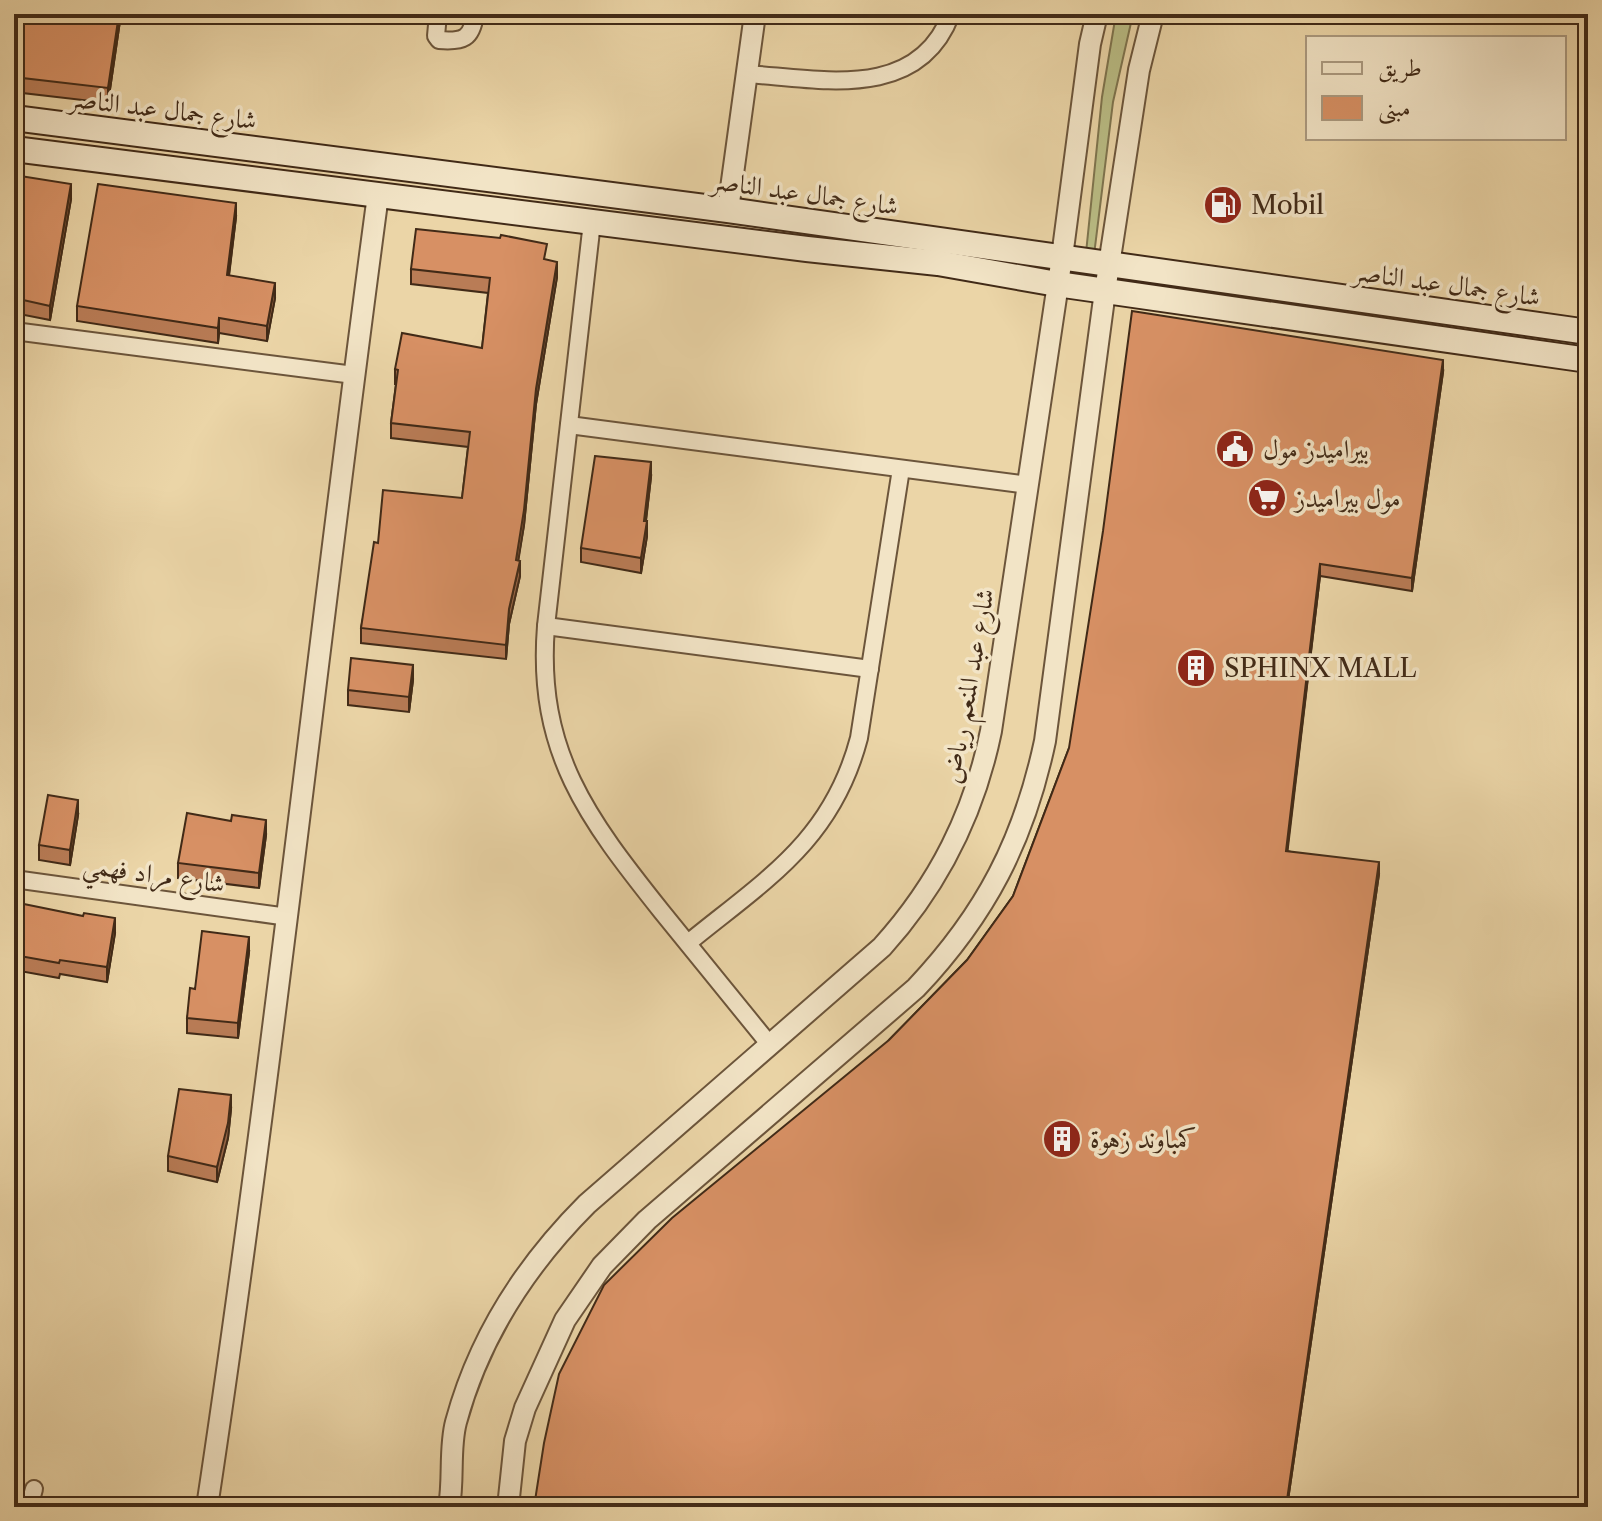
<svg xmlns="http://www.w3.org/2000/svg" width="1602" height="1521" font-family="'Libre Caslon Text',Amiri,serif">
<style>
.green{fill:#babd85;stroke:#7e744e;stroke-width:2}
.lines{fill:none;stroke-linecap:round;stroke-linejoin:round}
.minor-casing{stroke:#6c553b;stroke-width:20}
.tertiary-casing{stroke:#6c553b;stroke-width:24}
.secondary-casing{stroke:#412a17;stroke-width:28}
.minor{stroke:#f2e4c6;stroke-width:16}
.tertiary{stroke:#f2e4c6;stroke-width:20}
.secondary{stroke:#f2e4c6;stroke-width:24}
.wall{fill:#b97c56;stroke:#412a17;stroke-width:2}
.shaded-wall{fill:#966546;stroke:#412a17;stroke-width:2}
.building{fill:#d79064;stroke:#412a17;stroke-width:2}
.labels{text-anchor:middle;stroke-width:7;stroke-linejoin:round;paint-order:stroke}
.street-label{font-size:26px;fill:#412a17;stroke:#f2e4c6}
.poi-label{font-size:26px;fill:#412a17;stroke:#f2e4c6;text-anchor:start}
</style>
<rect width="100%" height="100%" fill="#ebd5a7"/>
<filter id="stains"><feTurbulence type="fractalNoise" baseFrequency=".0025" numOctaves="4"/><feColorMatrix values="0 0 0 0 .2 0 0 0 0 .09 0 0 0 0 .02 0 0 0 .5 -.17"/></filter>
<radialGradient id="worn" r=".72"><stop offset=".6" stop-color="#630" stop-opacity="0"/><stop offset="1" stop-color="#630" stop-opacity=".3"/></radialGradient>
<g class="green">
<polygon points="1116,14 1133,14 1113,102 1094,255 1086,253 1102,97"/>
<polygon points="1144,283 1451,323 1449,331 1144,290"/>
<polygon points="1483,329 1588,344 1588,350 1482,336"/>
</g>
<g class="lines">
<defs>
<g id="minor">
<path d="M438,14L436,36L439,40C463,42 472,39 475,14"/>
<path d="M747,74C820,79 918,102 951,14"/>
<path d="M592,222L546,626C536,752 588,819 662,912C698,956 734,1001 770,1045"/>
<polyline points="14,331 354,375"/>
<polyline points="569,425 1028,485"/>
<polyline points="546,626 870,669"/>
<polyline points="14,879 288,917"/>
<path d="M688,943C765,880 832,841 859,738L901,469"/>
<polyline points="29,1507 34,1489"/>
</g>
<g id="tertiary">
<polyline points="728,210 755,14"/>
<path d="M207,1507C273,1071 319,632 378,195"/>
<path d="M449,1507C454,1479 449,1448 456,1422C479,1337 525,1266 587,1204L882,947C939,884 974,814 991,731L1062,257L1090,44L1097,14"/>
<path d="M508,1507L515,1441L525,1408L565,1320L602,1266L647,1220L916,988C986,914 1024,840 1045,741L1105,291L1139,70L1153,14"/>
</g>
<g id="secondary">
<polyline points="14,118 728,210 1588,332"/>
<polyline points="14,149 807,249 938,263 1057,284 1588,360"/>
</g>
</defs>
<use href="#minor" class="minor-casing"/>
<use href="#tertiary" class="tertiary-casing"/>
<use href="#secondary" class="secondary-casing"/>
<use href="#minor" class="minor"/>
<use href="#tertiary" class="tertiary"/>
<use href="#secondary" class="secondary"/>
</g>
<g class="wall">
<polygon points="14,14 121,14 108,103 14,92"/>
<polygon points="14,175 71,199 50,320 14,313"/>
<polygon points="236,217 229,276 275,298 267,341 219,333 218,343 77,321 77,306"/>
<polygon points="547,260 557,277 536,404 524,525 518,560 520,576 509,624 506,659 361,643 361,628 378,543 462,498 468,447 391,438 391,423 396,384 395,384 395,369 482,348 488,293 411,284 411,269"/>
<polygon points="1443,372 1412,591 1320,576 1287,851 1379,874 1287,1507 534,1507 889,1040 967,960 1013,896 1069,748"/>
<polygon points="651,477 646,521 647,536 641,573 581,562 581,548"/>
<polygon points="413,680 409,712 348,705 348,690"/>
<polygon points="78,815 70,865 39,860 39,845"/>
<polygon points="266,835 259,888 178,878 178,863"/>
<polygon points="14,902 115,933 107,982 60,974 59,978 14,970"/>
<polygon points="249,952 238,1038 187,1033 187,1018 195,989"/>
<polygon points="231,1109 228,1138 217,1182 168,1171 168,1156"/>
</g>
<g class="shaded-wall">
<polygon points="119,14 121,14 108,103 108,88"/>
<polygon points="71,184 71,199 50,320 50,306"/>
<polygon points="236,203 236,217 227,290 227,275"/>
<polygon points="557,262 557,277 536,404 524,525 516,575 516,560 536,389"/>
<polygon points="275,283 275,298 267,341 267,326"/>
<polygon points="219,318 219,333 218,343 218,328"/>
<polygon points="1443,360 1443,372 1412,591 1412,578"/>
<polygon points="651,462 651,477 644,536 644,521"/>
<polygon points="647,521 647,536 641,573 641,558"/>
<polygon points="520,561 520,576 509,624 506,659 506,645 509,609"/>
<polygon points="1320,564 1320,576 1286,864 1286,851"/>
<polygon points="413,665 413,680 409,712 409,697"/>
<polygon points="78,800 78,815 70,865 70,850"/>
<polygon points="266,820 266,835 259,888 259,873"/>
<polygon points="1379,862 1379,874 1287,1507 1286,1507"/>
<polygon points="115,918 115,933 107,982 107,967"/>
<polygon points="249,937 249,952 238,1038 238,1023"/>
<polygon points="231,1095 231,1109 228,1138 217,1182 217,1167"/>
</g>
<g class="building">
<polygon points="14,14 119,14 108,88 14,77"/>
<polygon points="14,175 71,184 50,306 14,298"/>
<polygon points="98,184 236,203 227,275 275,283 267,326 219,318 218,328 77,306"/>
<polygon points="416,229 500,238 501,235 547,244 544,259 557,262 536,389 524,510 516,560 520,561 509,609 506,645 361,628 374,542 378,543 383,490 462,498 470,432 391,423 398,370 395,369 402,333 482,348 490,278 411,269"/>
<polygon points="1132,311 1443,360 1412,578 1320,564 1286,851 1379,862 1286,1507 534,1507 544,1443 559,1374 604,1285 672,1218 889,1040 967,960 1013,896 1069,748 1103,531"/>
<polygon points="595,456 651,462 644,521 647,521 641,558 581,548"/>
<polygon points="351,658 413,665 409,697 348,690"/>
<polygon points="48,795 78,800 70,850 39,845"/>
<polygon points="187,813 231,821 232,815 266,820 259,873 178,863"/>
<polygon points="14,902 83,916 84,913 115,918 107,967 60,960 59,963 14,955"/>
<polygon points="202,931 249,937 238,1023 187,1018 190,988 195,989"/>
<polygon points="179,1089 231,1095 228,1123 217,1167 168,1156"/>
</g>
<defs>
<symbol id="fuel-disc" viewBox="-11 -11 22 22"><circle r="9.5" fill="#8f2418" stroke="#f2e4c6"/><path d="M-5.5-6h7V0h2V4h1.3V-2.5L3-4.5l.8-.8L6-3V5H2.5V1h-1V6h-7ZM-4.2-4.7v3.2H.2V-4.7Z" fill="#fff"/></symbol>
<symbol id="civic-disc" viewBox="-11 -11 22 22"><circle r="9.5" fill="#8f2418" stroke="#f2e4c6"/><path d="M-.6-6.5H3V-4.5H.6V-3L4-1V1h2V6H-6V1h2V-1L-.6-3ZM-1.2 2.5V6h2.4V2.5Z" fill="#fff"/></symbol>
<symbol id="supermarket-disc" viewBox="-11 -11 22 22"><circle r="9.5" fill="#8f2418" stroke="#f2e4c6"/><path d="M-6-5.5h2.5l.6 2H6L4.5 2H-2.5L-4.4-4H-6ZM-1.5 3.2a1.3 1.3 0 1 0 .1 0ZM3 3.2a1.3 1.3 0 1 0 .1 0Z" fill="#fff"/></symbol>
<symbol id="building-disc" viewBox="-11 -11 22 22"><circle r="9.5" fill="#8f2418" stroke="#f2e4c6"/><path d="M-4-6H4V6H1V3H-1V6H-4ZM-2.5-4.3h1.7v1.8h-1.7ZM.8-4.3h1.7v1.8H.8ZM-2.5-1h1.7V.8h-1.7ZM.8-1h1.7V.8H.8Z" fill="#fff"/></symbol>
</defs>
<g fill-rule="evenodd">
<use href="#fuel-disc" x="1201" y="183" width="44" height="44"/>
<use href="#civic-disc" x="1213" y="427" width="44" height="44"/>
<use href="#supermarket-disc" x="1245" y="476" width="44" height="44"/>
<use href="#building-disc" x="1174" y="646" width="44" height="44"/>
<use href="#building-disc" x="1040" y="1117" width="44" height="44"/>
</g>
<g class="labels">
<g class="street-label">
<text transform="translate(163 109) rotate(7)" y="9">شارع جمال عبد الناصر</text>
<text transform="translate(805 193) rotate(8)" y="9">شارع جمال عبد الناصر</text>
<text transform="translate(1447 284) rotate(8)" y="9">شارع جمال عبد الناصر</text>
<text transform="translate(968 686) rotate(-80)" y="9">شارع عبد المنعم رياض</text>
<text transform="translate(154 874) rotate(8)" y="9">شارع مراد فهمي</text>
</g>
<g class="poi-label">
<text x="1251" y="214">Mobil</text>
<text x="1263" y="458">بيراميدز مول</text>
<text x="1295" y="507">مول بيراميدز</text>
<text x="1224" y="677">SPHINX MALL</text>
<text x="1090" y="1148">كمباوند زهوة</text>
</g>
</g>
<rect width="1602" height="1521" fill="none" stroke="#ebd5a7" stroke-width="48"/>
<rect x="16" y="16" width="1570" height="1489" fill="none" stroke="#412a17" stroke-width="4"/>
<rect x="24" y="24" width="1554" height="1473" fill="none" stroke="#412a17" stroke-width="2"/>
<rect x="1306" y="36" width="260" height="104" fill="#f2e4c6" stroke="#ab9a80" stroke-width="2"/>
<rect x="1322" y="62" width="40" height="12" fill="#f2e4c6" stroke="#ab9a80" stroke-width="2"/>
<text x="1378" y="76" font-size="24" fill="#412a17">طريق</text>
<rect x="1322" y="96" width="40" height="24" fill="#d79064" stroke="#ab9a80" stroke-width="2"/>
<text x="1378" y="116" font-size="24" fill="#412a17">مبنى</text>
<rect width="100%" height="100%" filter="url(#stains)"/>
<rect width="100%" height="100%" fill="url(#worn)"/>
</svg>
